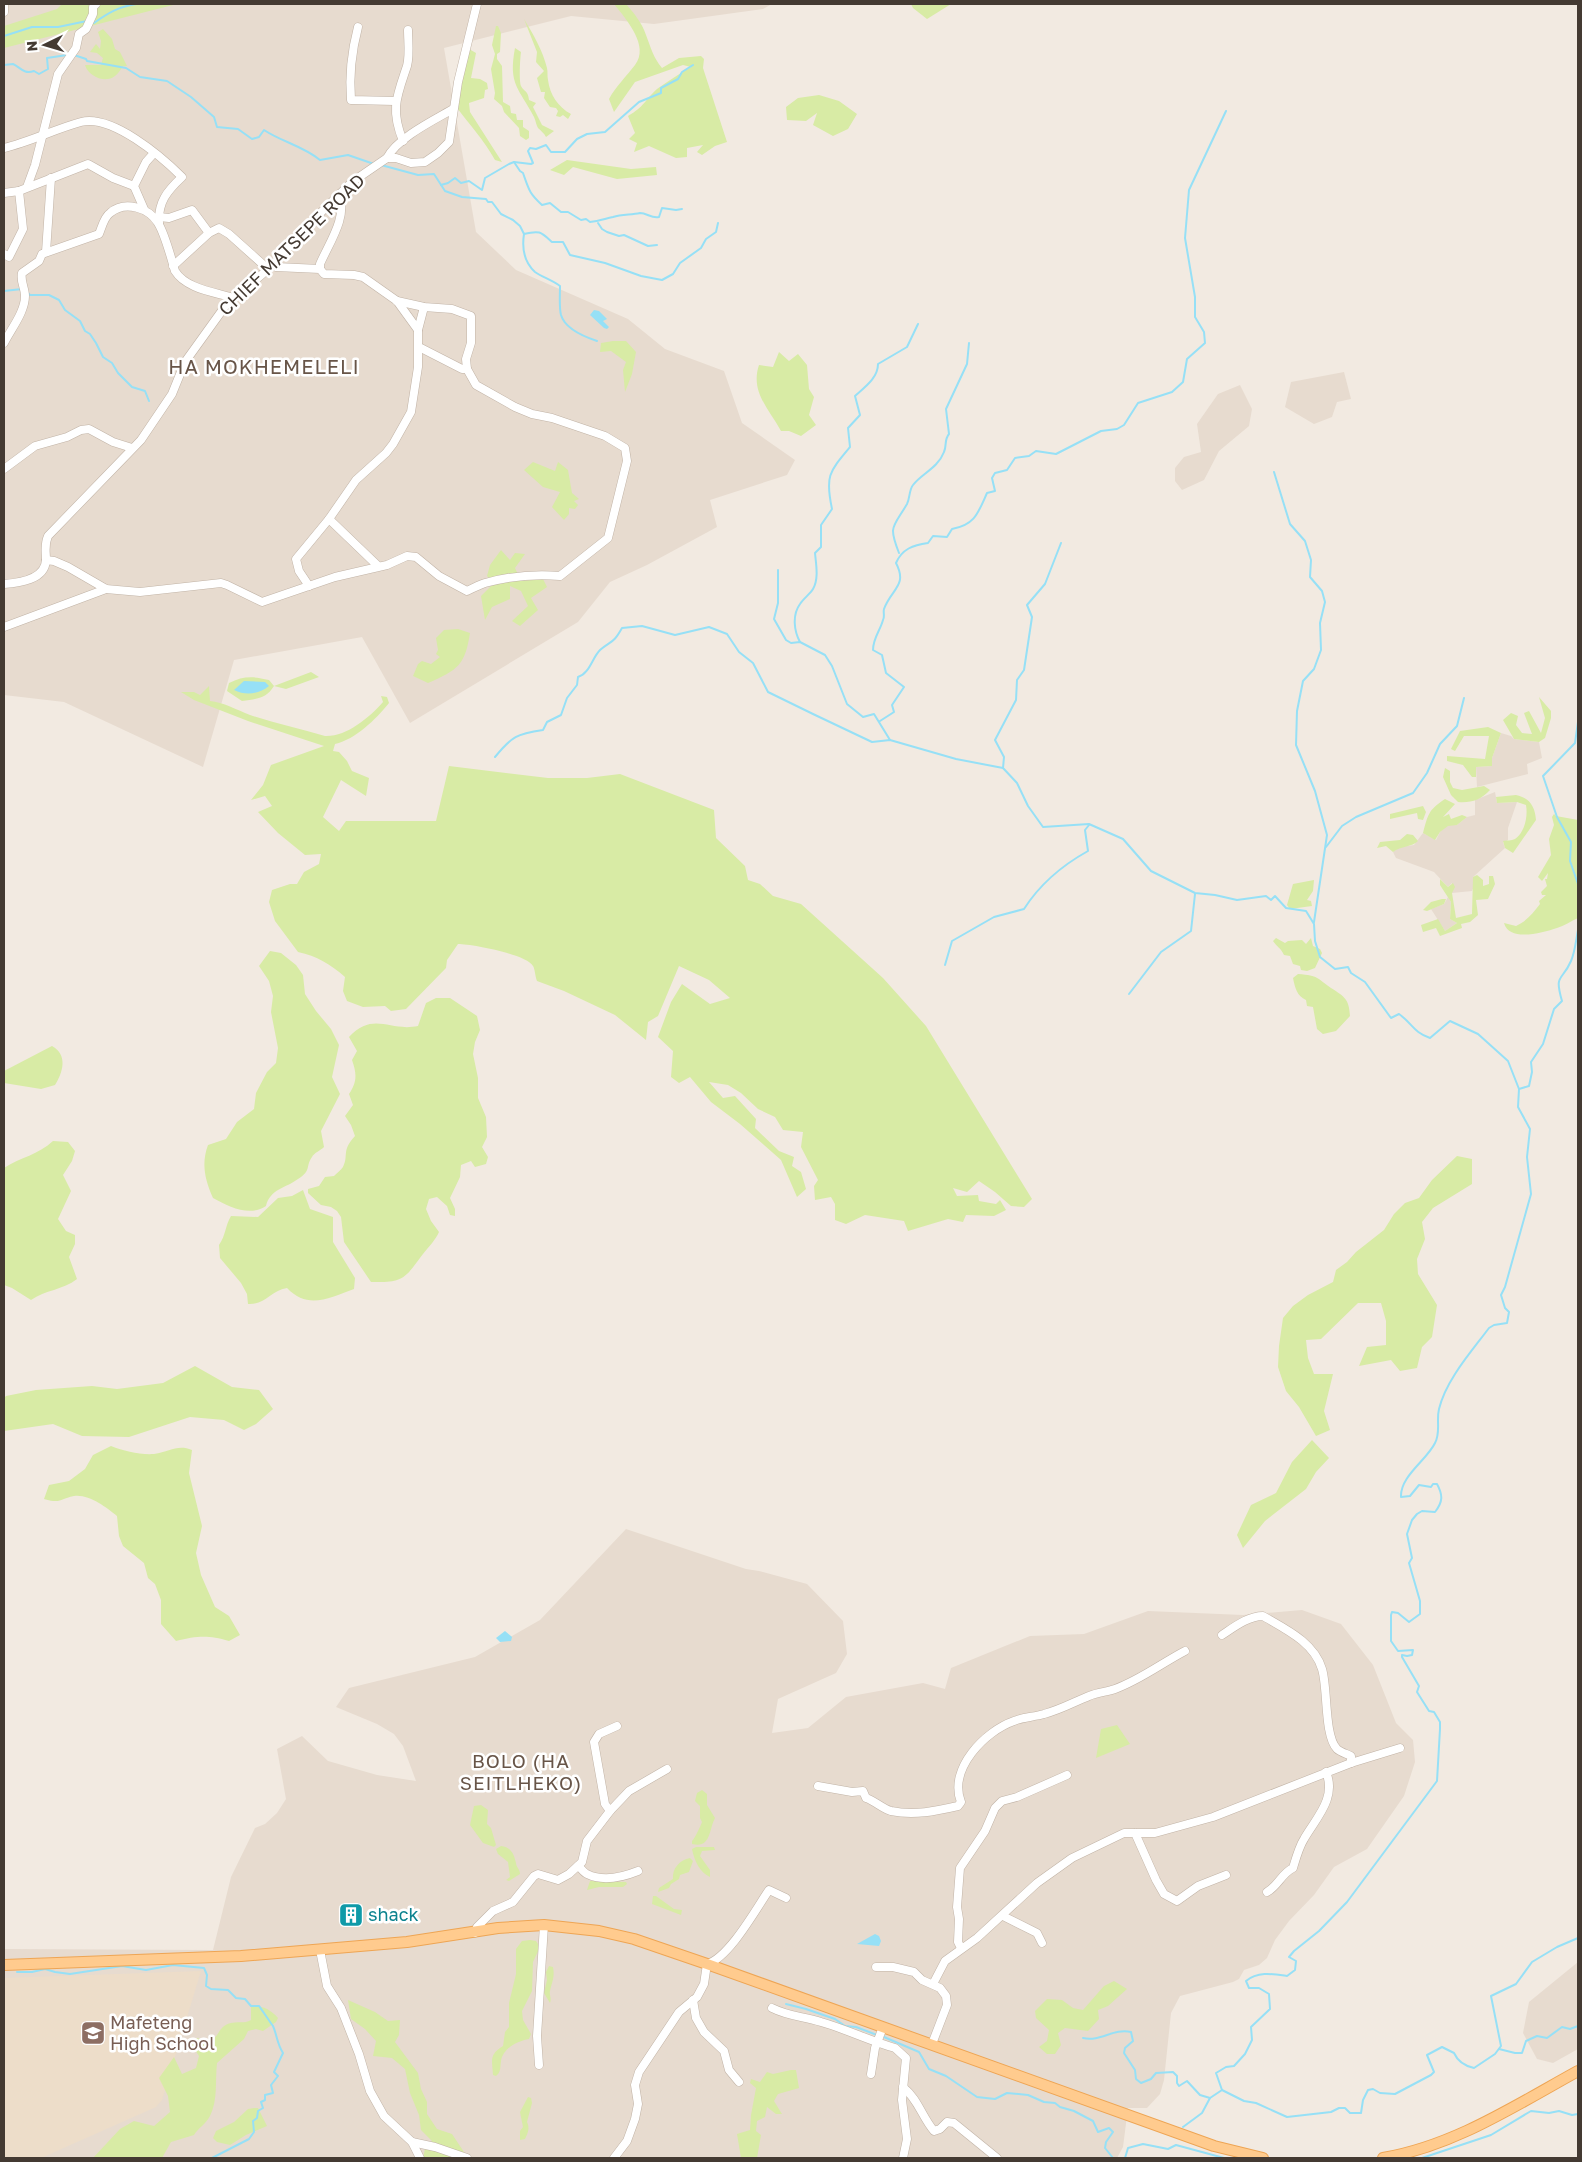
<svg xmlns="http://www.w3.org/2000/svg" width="1582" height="2162" font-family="'Golos Text',sans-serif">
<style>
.residential{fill:#e7dbcf}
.education{fill:#edddc9}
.green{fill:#d8eba5}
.water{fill:#96e0f6}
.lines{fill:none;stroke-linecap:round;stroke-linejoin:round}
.stream{stroke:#96e0f6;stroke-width:2}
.minor-casing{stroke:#c1b3a6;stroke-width:9}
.major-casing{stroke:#eea554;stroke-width:12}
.minor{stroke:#fff;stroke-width:8}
.major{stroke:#ffcb8e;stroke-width:10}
.labels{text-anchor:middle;stroke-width:5;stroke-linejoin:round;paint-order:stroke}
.street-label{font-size:18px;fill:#443a32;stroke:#fff}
.culture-label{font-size:18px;fill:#0d838f;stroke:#fff;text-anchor:start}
.education-label{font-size:18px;fill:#785e54;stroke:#fff;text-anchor:start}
.neighbourhood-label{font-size:19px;letter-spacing:1px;fill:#685548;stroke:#fff}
.quarter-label{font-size:20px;letter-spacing:1px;fill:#685548;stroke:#fff}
</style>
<rect width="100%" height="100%" fill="#f2eae1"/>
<g class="residential">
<polygon points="4,4 772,4 763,9 654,24 571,16 444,48 476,232 516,270 628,319 665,349 724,371 742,423 795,460 787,475 710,500 717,527 647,565 610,582 578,622 410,723 362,637 234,660 203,767 64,702 4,695"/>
<polygon points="1344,372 1351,399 1337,402 1332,417 1314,424 1285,407 1291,382"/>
<polygon points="1240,385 1252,409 1249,426 1219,451 1204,480 1182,490 1175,481 1175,468 1184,457 1201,452 1197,424 1218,394"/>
<polygon points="1501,733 1511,736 1514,739 1539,742 1542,758 1527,764 1528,774 1477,787 1476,767 1492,766 1492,758"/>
<polygon points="1495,792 1497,803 1517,802 1508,828 1508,840 1503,842 1505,848 1473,877 1474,886 1472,891 1452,893 1452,883 1448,887 1434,872 1396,858 1393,852 1400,847 1414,845 1423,833 1436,840 1440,832 1448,825 1457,825 1467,817 1475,815 1475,800"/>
<polygon points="1448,897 1451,902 1450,919 1457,923 1445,931 1431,909 1444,904"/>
<polygon points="626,1529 746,1569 759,1571 807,1584 843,1621 847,1654 836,1673 778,1699 772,1733 808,1728 846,1697 923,1683 945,1689 951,1668 1030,1636 1084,1634 1148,1611 1243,1615 1302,1610 1341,1624 1373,1665 1396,1723 1413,1740 1415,1762 1404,1796 1367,1849 1334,1867 1314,1895 1289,1921 1275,1940 1267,1958 1259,1965 1244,1970 1239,1979 1233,1982 1180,1996 1171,2013 1164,2080 1160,2094 1147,2108 1128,2108 1123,2147 1117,2158 4,2158 4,1949 213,1950 231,1877 255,1828 265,1824 277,1813 286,1799 277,1749 302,1736 328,1761 377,1775 416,1781 403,1746 394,1734 377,1724 336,1707 349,1688 475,1657 540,1620"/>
<polygon points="1578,1962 1578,2049 1553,2063 1537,2059 1523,2033 1529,2002"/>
</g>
<polygon class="education" points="201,1971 162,2100 156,2107 41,2158 4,2158 4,1978"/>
<g class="green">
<polygon points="62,4 177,4 4,48 4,26 57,9"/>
<path d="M614,4H626C634,13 642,23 646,35C651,48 653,57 662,68L679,58L701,56L704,59L703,68L727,142L715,146L702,155L697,152L703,145L687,148V157L676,158L649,146L634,152L637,143L629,139L635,133L628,116C644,107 645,100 657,89C668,81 679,74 691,67L683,65L635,82L614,112L609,99C616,86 626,77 635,65C650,46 626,19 614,4Z"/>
<polygon points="911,4 951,4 927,19 913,8"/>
<path d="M524,19C533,34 543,51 547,68C548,72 547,76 548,80C550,95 558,107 571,114L568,119L563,115L560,117L556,116L558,111L556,108L550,107L544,98L545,92H541L537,78L544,71L536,62L537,52Z"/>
<polygon points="496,26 498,26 501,33 500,52 497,54 497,59 502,66 503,102 510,106 511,113 516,114 517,120 523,120 523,127 529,131 529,138 526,140 520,136 519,128 504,112 502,106 494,99 495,93 491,69 495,54 492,45"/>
<path d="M103,29L112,39L115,49L120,52L127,66H123C121,69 118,74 115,76C105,84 88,76 85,65H101L103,58L97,53L90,52L96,44L100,49L101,41L98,32Z"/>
<path d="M515,48L521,52C520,59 519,80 521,86C524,92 528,90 529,100L536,103L533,107L542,125L554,131L546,137C544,133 541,131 538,128C536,125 536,121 534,117C519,88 508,85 515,48Z"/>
<path d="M469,49L476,53L471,78L480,79L487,83L488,89L485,90L484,98L469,103L470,112L502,162L495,160C484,140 468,123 455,105Z"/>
<polygon points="819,95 839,101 857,114 848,129 833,136 813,125 817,113 806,121 787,120 786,107 798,98"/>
<polygon points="567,160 631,169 656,167 657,175 617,179 573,167 564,175 550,170"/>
<polygon points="613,341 626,341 636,352 632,374 625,392 623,370 626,362 611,351 600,352 601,343"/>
<path d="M779,352L789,361L798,354L807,365L809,389L814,397L809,415L816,425L801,436L789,431H781C769,409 750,392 759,365L773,367Z"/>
<polygon points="533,462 555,471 558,462 568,470 572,493 579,499 574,501 578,505 575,509 569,508 569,514 564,520 552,507 560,492 543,487 524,470"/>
<polygon points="501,550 510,560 515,553 525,554 515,568 521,581 543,579 547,587 531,598 538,610 520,626 512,621 528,606 521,591 510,586 510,599 492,607 485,620 481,596 494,583 487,576 490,565"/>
<path d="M458,629L470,633C465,665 458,670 428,683L413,676L418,664L422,661L431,664L440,657L436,654L438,650L436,638L444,630Z"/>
<path d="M311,672L319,677L286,689L274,686C266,699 256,699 242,701L227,691L229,683C243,676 253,676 269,680L274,686Z"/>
<path d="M209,686L210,701C223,702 237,710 250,715C274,723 300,729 325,736C346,737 369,718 383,702L381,696L387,697L389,703C375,720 356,739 335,744L333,751L339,752L347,761L352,771L369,778L366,796L341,780L323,817L339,831L346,821H436L449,766L548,778H587L620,774L714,810L716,838L745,866L748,880L760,884L773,896L801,904L883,978L926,1026L1032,1199L1024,1207L1011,1206L995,1192L979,1181L967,1192L953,1188L957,1196L978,1195L979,1201L996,1204L1000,1200L1006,1210L994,1216L966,1215L963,1222L948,1219L908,1231L904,1221L865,1215L846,1224L835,1220V1204L831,1197L815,1200L814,1186L818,1180L801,1147L803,1132L783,1130L775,1117L758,1109L741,1093L728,1085L709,1082L723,1098L735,1096L756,1119L755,1128L779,1151L794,1157L792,1166L801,1172L806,1189L797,1197L781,1160L740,1124L711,1102L690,1077L679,1083L671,1077L673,1051L658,1037L671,1002L682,984L710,1004L730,998L709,980L679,966L658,1016L648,1022L646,1040L615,1015L564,991L537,981C535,976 535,969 533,966C526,954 471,944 458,944L447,960L446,968L406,1009L391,1011L385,1006L363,1007L347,1001L343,991L345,977C330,964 317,956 298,952L275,921L269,902L272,890L290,884H297L304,872L319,864L321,854L305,855L278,833L258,812L272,806L265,796L251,800L263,785L271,765L324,746L248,721L194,700L181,692H194L200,695Z"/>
<polygon points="1539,697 1551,711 1551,718 1545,738 1539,742 1514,739 1503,720 1511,713 1518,716 1516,725 1522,733 1532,734 1524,713 1529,711 1541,733 1545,718"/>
<polygon points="1488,727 1501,733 1492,758 1492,766 1476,767 1476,777 1472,777 1463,765 1447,761 1447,756 1485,759 1489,736 1464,736 1455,751 1451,749 1460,731"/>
<path d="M1445,768L1450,771V782L1453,788L1462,790L1484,786L1490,790C1481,800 1471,803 1458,802L1451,795L1443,777Z"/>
<path d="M1516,795C1530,798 1535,807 1536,820L1513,853L1505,848L1503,841C1507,840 1511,841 1515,839C1525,832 1528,816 1526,805L1517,802L1497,803L1496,797Z"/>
<path d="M1445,799L1455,804L1443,817L1449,814L1451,819L1462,815L1467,817L1457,825L1448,826L1440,832L1435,840L1423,833C1428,815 1428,810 1445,799Z"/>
<polygon points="1423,806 1426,812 1423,820 1418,819 1417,813 1390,819 1390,814"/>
<path d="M1554,814L1556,816L1578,820V918C1571,921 1564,926 1557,928C1542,933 1509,942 1504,923L1516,926C1528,920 1533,913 1540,904L1539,901L1546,895H1542L1541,892L1547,886L1545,879H1547L1548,873L1542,881L1538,877L1551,855L1549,839L1554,825L1552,817Z"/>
<path d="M1407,834L1413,835L1418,841C1412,847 1401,846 1393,852L1386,846L1377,848L1380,842L1400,840Z"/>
<polygon points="1477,875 1483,880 1483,886 1489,884 1489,876 1493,876 1495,884 1488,899 1476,900 1478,915 1470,922 1461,924 1462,928 1440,936 1436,928 1423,932 1421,925 1438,919 1445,931 1457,923 1450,919 1451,902 1440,885 1440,879 1448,887 1453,883 1455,887 1452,893 1456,918 1472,914 1473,877"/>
<polygon points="1314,880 1313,891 1307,900 1311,901 1312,906 1290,909 1287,905 1293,884"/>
<polygon points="1442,899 1446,899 1444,904 1427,911 1423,910 1431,902"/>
<path d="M1276,938L1285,943L1288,941L1302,940L1306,944L1311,938L1313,946L1320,949L1322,953L1315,968L1307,971L1301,970L1300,966L1293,964L1290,956L1284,955C1281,948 1277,947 1273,941Z"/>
<path d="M270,951L281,953L296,965L303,975L305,994L316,1011L331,1029L339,1045L332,1077L340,1094L321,1131L324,1147C321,1150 314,1153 312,1157C305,1167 312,1170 298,1179C286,1188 270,1189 266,1206C250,1217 229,1207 213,1198C205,1180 201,1164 208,1145L226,1139L237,1122L254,1109L256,1093L267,1072L276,1063L278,1048L271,1012L273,996L269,981L259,966Z"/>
<path d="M1298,974C1320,976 1315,977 1331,988C1345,997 1349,999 1350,1016L1336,1031L1323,1034L1317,1029L1313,1007L1307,1006L1306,1000C1297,996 1295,988 1293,978Z"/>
<path d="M436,998H450L477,1016L480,1030L475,1042L473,1054L478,1078V1098L486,1117L487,1137L482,1147L488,1157L486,1164L475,1167L471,1161L461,1165L460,1177L450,1198L455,1209V1216L450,1215L447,1206L437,1197L429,1199L426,1209L431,1221L439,1232C435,1241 429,1246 423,1254C405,1278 404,1283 371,1282L344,1242L341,1217L337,1211L331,1207L321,1205L308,1193V1189L319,1186L325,1177L334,1176C337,1173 341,1170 343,1167C349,1155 341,1151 355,1136L351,1125L345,1116L353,1105L349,1094C357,1082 357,1074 352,1060L357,1051L349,1037C374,1011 389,1032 418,1026L426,1003Z"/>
<path d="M52,1046C68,1055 63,1072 55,1085L41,1089L4,1083V1071Z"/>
<path d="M53,1141L68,1142L75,1151L72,1161L63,1175L71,1191L58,1219L66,1231L75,1235V1244L69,1257L77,1279C63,1290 45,1290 31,1300L12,1288L4,1285V1168C21,1157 38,1155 53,1141Z"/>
<polygon points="1457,1156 1472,1159 1472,1184 1433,1208 1422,1222 1425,1239 1417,1259 1418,1274 1437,1305 1432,1337 1422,1347 1417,1368 1400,1371 1391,1360 1359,1366 1367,1347 1386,1345 1386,1321 1381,1303 1358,1303 1321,1339 1306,1340 1308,1358 1314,1374 1333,1374 1324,1411 1330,1430 1316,1436 1299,1407 1286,1391 1278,1367 1279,1346 1283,1318 1293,1306 1308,1295 1333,1282 1336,1270 1347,1262 1356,1252 1384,1230 1394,1214 1405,1203 1419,1198 1432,1180"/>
<path d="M303,1190L310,1209L333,1217V1242L355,1278L354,1289C329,1298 308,1310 287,1288C270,1291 266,1305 248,1304L247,1294L241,1283L220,1258L219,1245C226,1235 225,1226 231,1216L258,1217L278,1198L292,1196Z"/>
<polygon points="195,1366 232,1387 259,1390 273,1409 256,1424 244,1430 224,1420 190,1417 129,1437 82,1436 53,1424 4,1431 4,1398 6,1396 36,1390 92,1386 117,1389 163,1383"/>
<polygon points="1312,1440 1329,1458 1316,1472 1306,1489 1265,1521 1243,1548 1237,1535 1251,1505 1276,1493 1292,1462"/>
<path d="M111,1446C124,1451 140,1455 154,1454C170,1452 177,1444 192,1450L189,1473L202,1526L196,1553L201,1575L215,1607L229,1616L240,1635L229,1641C208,1635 197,1636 176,1641L161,1624V1600L155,1584L148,1578L144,1563L123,1546L119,1536L117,1516C106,1507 89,1494 74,1496C59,1499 62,1504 44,1499L49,1485L69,1481L85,1469L93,1455Z"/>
<polygon points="1117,1725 1130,1744 1096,1758 1101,1729"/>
<path d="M702,1790L707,1794V1805L715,1818C709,1829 711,1849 692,1844V1841C695,1838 701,1825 702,1822L700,1818V1806L695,1801L697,1793Z"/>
<polygon points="481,1805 488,1810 487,1824 491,1828 496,1845 494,1847 483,1843 470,1825 474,1806"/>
<path d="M501,1846C511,1847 514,1854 516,1863C516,1867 520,1869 520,1874L509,1881L506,1880L510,1877L508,1862L498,1854L496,1849Z"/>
<path d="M696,1847H714L715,1850L702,1851L700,1856L710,1870V1877C700,1873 694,1860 692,1849Z"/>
<path d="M690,1858L693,1861L689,1872L680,1875L679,1879L671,1884L669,1888L658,1892L659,1888L673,1879C672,1868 680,1860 690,1858Z"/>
<polygon points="590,1881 626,1882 627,1884 623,1887 599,1887 587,1890"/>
<polygon points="653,1896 656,1896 674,1909 682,1910 681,1915 652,1904"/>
<path d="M530,1940L536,1941L540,1947L533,1962L532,1991L522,2011L523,2020L531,2034L529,2039C518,2041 503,2048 501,2061C500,2068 501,2072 496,2076L493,2075C492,2059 489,2055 503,2046L505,2032L509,2027V2003L516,1974V1949L522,1941Z"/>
<path d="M549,1966L553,1967C555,1977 552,1982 550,1991C549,1995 552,1998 550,2003L544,1993L547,1980L546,1972Z"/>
<polygon points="1114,1981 1127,1989 1108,2006 1098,2010 1099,2019 1088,2031 1065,2028 1058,2033 1061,2045 1055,2054 1047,2054 1039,2047 1047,2041 1049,2030 1036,2018 1035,2011 1047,1999 1062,2000 1073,2008 1083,2010 1104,1986"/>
<polygon points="348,2000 375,2012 388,2021 400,2020 399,2035 395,2042 418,2073 421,2089 427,2102 427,2114 437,2129 452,2134 468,2158 423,2158 425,2149 432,2141 421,2130 419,2115 410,2093 405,2069 392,2058 373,2056 376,2041 365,2029 351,2019"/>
<path d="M251,2006C263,2006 270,2009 278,2018L276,2022L263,2031L256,2029L248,2031L244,2039L217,2063C215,2081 218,2100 210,2116C206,2124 198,2128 194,2135L171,2142L162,2158H93L120,2129L134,2121L154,2126L170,2112L168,2096L159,2078L174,2057L182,2074L196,2068L199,2056L191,2044L197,2038C223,2046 213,2027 231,2023C238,2021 244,2024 251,2020Z"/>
<polygon points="791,2070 796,2070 799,2088 778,2094 774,2101 782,2114 776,2114 767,2107 765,2117 757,2121 756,2131 761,2135 757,2158 741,2158 737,2134 750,2130 751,2115 756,2088 750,2083 751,2079 760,2082 767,2072 773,2074"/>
<path d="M528,2097L531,2098L532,2103L527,2122C530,2128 528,2133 525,2139L520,2140V2131L523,2127L520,2112Z"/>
<polygon points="254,2108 258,2108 267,2126 246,2135 230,2145 217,2142 213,2138 216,2131 234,2122 248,2109"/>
</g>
<g class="water">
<polygon points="594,310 599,311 607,319 603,321 609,327 607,329 604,328 590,315"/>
<path d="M244,681L265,682L269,686C259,694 246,696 234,690Z"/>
<polygon points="505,1631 512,1637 511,1641 500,1642 496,1638"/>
<polygon points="875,1934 879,1936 881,1941 879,1946 857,1944"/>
</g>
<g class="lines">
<g class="stream">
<path d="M92,22L94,23C108,13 118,7 136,4"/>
<polyline points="4,36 32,27 58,27 87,21"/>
<path d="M74,55L86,59L87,61L126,68L140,77L167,81L191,97L214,117L217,127L238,129L252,139L259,137L264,130C282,142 303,146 320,160L348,155L374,164"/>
<path d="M4,65L13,64C20,67 24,75 34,71L39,74L48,69L47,58L67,55"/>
<path d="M514,162L520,171L523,173C529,190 529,193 542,205L550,203L561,212H568L581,220L586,219L590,222C599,221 604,219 613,217C622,214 631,215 640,213C647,213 652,219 659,217L662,208L676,210L682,209"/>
<path d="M381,165L418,175L434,174L445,191L462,197L486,199L488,202H492L501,214L513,220L520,226L524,234C540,230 541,232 552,242H563L570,255L605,263L641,276L662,280L673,274L680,263L701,248L706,239L716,232L718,223"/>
<polyline points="441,185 448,183 455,178 461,183 469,181 482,190 485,178 509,164 514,162 531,164 533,163 528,151 530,148 536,149 546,145 551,152 565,152 577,139 587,134 605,132 639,102 661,93 661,88 678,79 682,72 693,65"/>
<polyline points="598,223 602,229 607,232 619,236 624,235 648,246 657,245"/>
<path d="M524,234C522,247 524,262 535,272C542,277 552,280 560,286C560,295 559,307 561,315C565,329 585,337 597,341"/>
<polyline points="4,291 22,289"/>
<polyline points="28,293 30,295 49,295 59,300 65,310 80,321 85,331 90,334 96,343 103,357 112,363 118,373 132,387 145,391 149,401"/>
<polyline points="1274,472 1290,524 1305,541 1311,560 1310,577 1322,591 1325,602 1320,623 1321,650 1314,669 1303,681 1297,711 1296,745 1315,791 1327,835 1314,922"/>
<path d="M899,553C888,525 893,528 907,504C910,498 909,490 913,485C921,474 938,468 944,452C947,445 944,440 949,434L946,409L967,364L969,343"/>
<polyline points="778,570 778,603 774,619 786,640 791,643 800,642 825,655 832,666 847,704 863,717 874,714 890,740"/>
<path d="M800,642C794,631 792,615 800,604C804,598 810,594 813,589C819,579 816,564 815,553L821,547V525L832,509C825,476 829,472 850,447L848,428L860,415L855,396C865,387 878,378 878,364L907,347L918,324"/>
<path d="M880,721L894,712L892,705L904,687L886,673L882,655L873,650C873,638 880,631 883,620C885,617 883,612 884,609C891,589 908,586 896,563C902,549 913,545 928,543L933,536L947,537L952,529C975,525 978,513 987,493L995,491L992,478L995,473L1007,470L1015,458L1029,456L1036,451L1056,454L1101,431L1117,429L1124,425L1138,403L1172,392L1183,382L1187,359L1205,343L1204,332L1195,317V297L1185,238L1189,190L1226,111"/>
<polyline points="1578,722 1575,743 1543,776 1557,817 1571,842 1570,861 1578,884"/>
<path d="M495,757C512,736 517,734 543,730L547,722L561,715L567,698L577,685L578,677C590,673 592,658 600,650C612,640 613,644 622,628L642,626L675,635L709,627L727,634L739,652L753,663L768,692L813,714L872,742L890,740L956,759L1003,768L1017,783L1028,806L1043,827L1089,824L1123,839L1151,871L1195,893L1215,895L1237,900L1266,896L1271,900L1275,896L1286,908L1306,911L1314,924L1315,941L1320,957L1335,969L1348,967L1351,973L1365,982L1391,1018L1399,1014C1413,1024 1413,1032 1430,1038L1450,1021L1478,1034L1508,1061L1519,1089L1518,1107L1530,1129L1527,1157L1531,1194L1505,1287L1501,1295L1505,1308L1509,1312L1507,1323L1494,1325L1489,1328C1471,1352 1446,1380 1439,1409C1436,1421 1441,1432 1435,1443C1427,1460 1400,1476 1401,1497L1410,1496L1419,1485L1431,1487L1433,1484H1437C1443,1495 1443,1502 1435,1512L1422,1511L1417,1514L1412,1520L1407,1534L1412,1558L1409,1563L1420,1601V1614L1409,1622L1398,1613L1392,1612L1391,1615V1641L1398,1651L1413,1650L1412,1655L1407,1656L1402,1655V1657L1419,1686L1417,1692L1429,1711L1434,1712L1440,1722V1729L1437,1781L1347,1902L1319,1931L1294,1951L1289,1957L1296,1961L1295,1970L1287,1976C1273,1974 1258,1971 1246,1981L1249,1988H1259L1269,1994L1270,2009L1251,2027L1252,2040L1245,2054L1234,2066L1226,2067L1216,2073L1222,2090L1210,2098L1202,2113L1183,2127"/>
<polyline points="1003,768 1004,757 995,740 1016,700 1017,680 1024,670 1032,617 1027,605 1045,584 1061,543"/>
<polyline points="1326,847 1342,826 1356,817 1413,793 1427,773 1440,744 1457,726 1464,698"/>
<path d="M945,965L952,941L994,917L1024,909C1040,884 1061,866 1088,851L1085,830L1089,825"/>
<polyline points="1129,994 1161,952 1191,931 1195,894"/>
<path d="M1519,1089L1529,1086L1532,1072L1531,1062L1543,1044L1554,1009L1562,1001C1554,973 1562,982 1571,961C1575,952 1576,940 1578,930"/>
<path d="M17,1972H32L45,1969L55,1972L70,1974L122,1966L146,1970L173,1965L204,1968L207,1975L206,1986L211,1989L228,1990L236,1998L245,1999L251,2006H259C260,2007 272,2025 273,2026C277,2035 277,2044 283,2053L274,2072L278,2076L271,2085L273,2093L265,2095V2100L261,2102L263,2108L258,2111L257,2118L253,2121L254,2132L249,2139L212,2158"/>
<polyline points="786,2004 806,2009 835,2019 845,2026 856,2027 877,2035"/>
<polyline points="884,2037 919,2052 929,2069 946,2076 977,2097 995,2099 1007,2093 1028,2095 1044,2102 1055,2103 1060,2107 1074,2111 1093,2121 1098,2132 1109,2128 1113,2132 1106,2142 1105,2148 1113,2158"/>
<path d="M1083,2038C1101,2042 1113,2028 1131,2032L1133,2041L1125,2048L1124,2053L1135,2070L1136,2079L1141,2083L1151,2079L1156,2073L1173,2072L1177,2076V2083L1179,2086L1187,2081L1200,2095L1210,2098"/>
<polyline points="1499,2049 1515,2053 1522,2053 1526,2041 1537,2036 1547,2038 1562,2027 1570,2029 1578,2026"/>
<path d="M1222,2090L1244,2101L1256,2103L1287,2117L1331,2112L1339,2108H1345L1350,2113H1361L1363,2100L1368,2090L1373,2089L1380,2093L1395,2094L1431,2075L1434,2072L1427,2055L1442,2047L1454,2053C1458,2062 1465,2066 1474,2068L1495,2054L1501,2046L1491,1996L1516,1984L1532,1962L1557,1947L1578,1938"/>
<polyline points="1125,2158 1128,2148 1143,2144 1168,2149 1176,2145 1224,2158"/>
<polyline points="1422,2158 1491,2135 1531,2111 1549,2113 1559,2111 1572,2115 1578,2114"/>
</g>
<defs>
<g id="minor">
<polyline points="4,12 4,4"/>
<path d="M358,27C352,50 349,76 351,100L395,101"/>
<path d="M403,141C390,109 397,96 407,66C410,55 408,41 408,30"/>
<path d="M4,148C30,142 55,129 81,122C112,114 162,157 182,177C167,191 158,202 159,223"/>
<path d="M387,158C397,138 434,120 453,109"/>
<polyline points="27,187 35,165 58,74 76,48 79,34 86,29 93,14 93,7 96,4"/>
<polyline points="4,193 19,191 88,164 113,178 134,186"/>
<polyline points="144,209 134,186 146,162 154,153"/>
<polyline points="159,217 169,218 192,210 209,233"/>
<polyline points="46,252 51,178"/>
<polyline points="4,254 9,257 23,229 19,191"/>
<polyline points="273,265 276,267 320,269 324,274 354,275 363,277 397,301 418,330 418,367 411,412 393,444 386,453 356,480 329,519 296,559 299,571 309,586"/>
<polyline points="173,266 209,233 219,228 229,234 268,269"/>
<path d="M320,269V264C329,243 348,217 339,194"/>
<polyline points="397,301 424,307 452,309 471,316 471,343 466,359 467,369"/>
<polyline points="418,330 424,307"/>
<path d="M4,343C11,329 25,312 25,296C25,288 20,281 22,273L39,261L42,254L99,234C102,227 104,217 110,213C125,200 149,208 158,223C165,234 171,258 175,271C186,289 215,292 234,298"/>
<polyline points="4,469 35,446 67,437 81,430 89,429 113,442 132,448"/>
<polyline points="329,519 378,566"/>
<path d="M46,560L54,561L68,567L106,589L140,592L221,583L227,585L262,602L335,577L387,565L407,556L416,557L439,576L467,591C473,588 479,585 485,583C510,576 535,574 560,576L608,538L627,461L625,448L605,436L552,418L532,414L515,407L476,385L467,369H462L419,347"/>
<path d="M4,584C19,583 45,580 46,560C46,551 44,545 48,536L141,440L172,394L185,362L226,305L273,265L301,232L352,182L387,158H396L411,163L425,162L438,153L449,142L458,82L477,4"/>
<polyline points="4,627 106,589"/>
<path d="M1222,1635C1234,1627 1248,1616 1263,1616C1285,1629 1314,1642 1322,1669C1328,1688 1324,1736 1337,1749C1340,1752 1347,1754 1351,1756V1763"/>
<path d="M818,1786L852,1792L863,1791L866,1798C875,1801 883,1809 891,1811C914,1816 936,1811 958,1806L961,1802C948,1769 985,1731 1014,1721C1023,1717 1034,1717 1044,1714C1060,1710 1074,1702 1089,1696C1098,1692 1107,1692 1115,1689C1140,1680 1162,1663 1185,1651"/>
<polyline points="610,1811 629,1791 667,1769"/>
<polyline points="1135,1833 1156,1880 1164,1894 1177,1901 1198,1886 1226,1875"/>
<path d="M578,1866C581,1868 584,1873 587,1874C603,1882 623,1877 638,1871"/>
<path d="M1267,1892C1278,1886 1282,1873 1293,1868C1296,1858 1299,1847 1304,1839C1316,1818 1337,1798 1326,1772"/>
<polyline points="1003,1916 1037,1933 1042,1943"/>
<polyline points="475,1933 477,1927 493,1911 513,1902 517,1897 534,1876 538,1874 558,1880 569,1874 582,1862 587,1841 610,1811 605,1804 594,1742 599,1734 617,1726"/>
<polyline points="961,1948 958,1942 959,1919 957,1907 960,1868 985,1831 995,1808 1002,1801 1017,1797 1067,1775"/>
<polyline points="320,1950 327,1986 341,2008 359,2054 370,2091 384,2116 412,2142 435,2147 467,2158"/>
<polyline points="876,1967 893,1967 914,1972 922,1980 940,1988 946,1996 947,2005 932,2044"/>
<polyline points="933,1984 945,1961 977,1938 1037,1883 1072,1858 1124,1833 1155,1833 1213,1817 1351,1763 1400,1748"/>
<polyline points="693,2000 696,2018 704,2032 724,2051 729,2070 739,2082"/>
<path d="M772,2008C790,2017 803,2016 821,2022C846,2029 870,2041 895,2048L906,2058L902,2100L907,2139L903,2158"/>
<polyline points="539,2065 537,2036 544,1925"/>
<polyline points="871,2074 875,2048 883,2027"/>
<path d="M903,2087C918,2099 922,2117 934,2131L940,2129L947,2122L954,2123L997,2158"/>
<polyline points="412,2142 420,2158"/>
<path d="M614,2158L627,2141L635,2119L638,2104L635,2085L639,2072L679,2012L697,1997L704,1984L707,1964C729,1958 756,1909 769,1890L786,1898"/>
</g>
<g id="major">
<polyline points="4,1965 241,1956 407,1942 498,1928 544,1925 599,1931 634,1939 707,1964 1214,2146 1263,2158"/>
<path d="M1383,2158C1454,2146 1516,2105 1578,2071"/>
</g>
</defs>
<use href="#minor" class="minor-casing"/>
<use href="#major" class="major-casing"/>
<use href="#minor" class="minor"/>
<use href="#major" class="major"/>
</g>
<defs>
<symbol id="building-square" viewBox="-11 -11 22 22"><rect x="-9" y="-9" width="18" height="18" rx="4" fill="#0f9aa8" stroke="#fff"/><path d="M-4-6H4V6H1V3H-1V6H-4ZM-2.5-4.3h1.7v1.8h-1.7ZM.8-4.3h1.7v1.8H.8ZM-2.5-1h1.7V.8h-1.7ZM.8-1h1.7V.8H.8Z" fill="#fff"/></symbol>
<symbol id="school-square" viewBox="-11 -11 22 22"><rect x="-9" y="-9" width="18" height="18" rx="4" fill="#8d6e63" stroke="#fff"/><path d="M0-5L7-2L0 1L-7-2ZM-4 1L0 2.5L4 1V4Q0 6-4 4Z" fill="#fff"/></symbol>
</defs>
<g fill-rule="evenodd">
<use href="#building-square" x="337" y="1901" width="28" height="28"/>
<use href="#school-square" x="79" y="2019" width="28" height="28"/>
</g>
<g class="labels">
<g class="street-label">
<text transform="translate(292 245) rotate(-44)" y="6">CHIEF MATSEPE ROAD</text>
</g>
<g class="culture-label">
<text x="368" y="1921">shack</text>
</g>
<g class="education-label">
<text x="110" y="2029">Mafeteng<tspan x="110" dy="21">High School</tspan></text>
</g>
<g class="neighbourhood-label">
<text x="521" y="1768">BOLO (HA<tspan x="521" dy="22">SEITLHEKO)</tspan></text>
</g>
<g class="quarter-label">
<text x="264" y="374">HA MOKHEMELELI</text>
</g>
</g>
<rect width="1582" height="2162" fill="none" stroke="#443a32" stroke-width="10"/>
<g transform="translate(45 45) rotate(265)" stroke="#ffffff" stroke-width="4" paint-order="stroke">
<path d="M0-4L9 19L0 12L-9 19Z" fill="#443a32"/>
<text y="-8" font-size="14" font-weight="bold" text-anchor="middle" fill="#443a32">N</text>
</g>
</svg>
